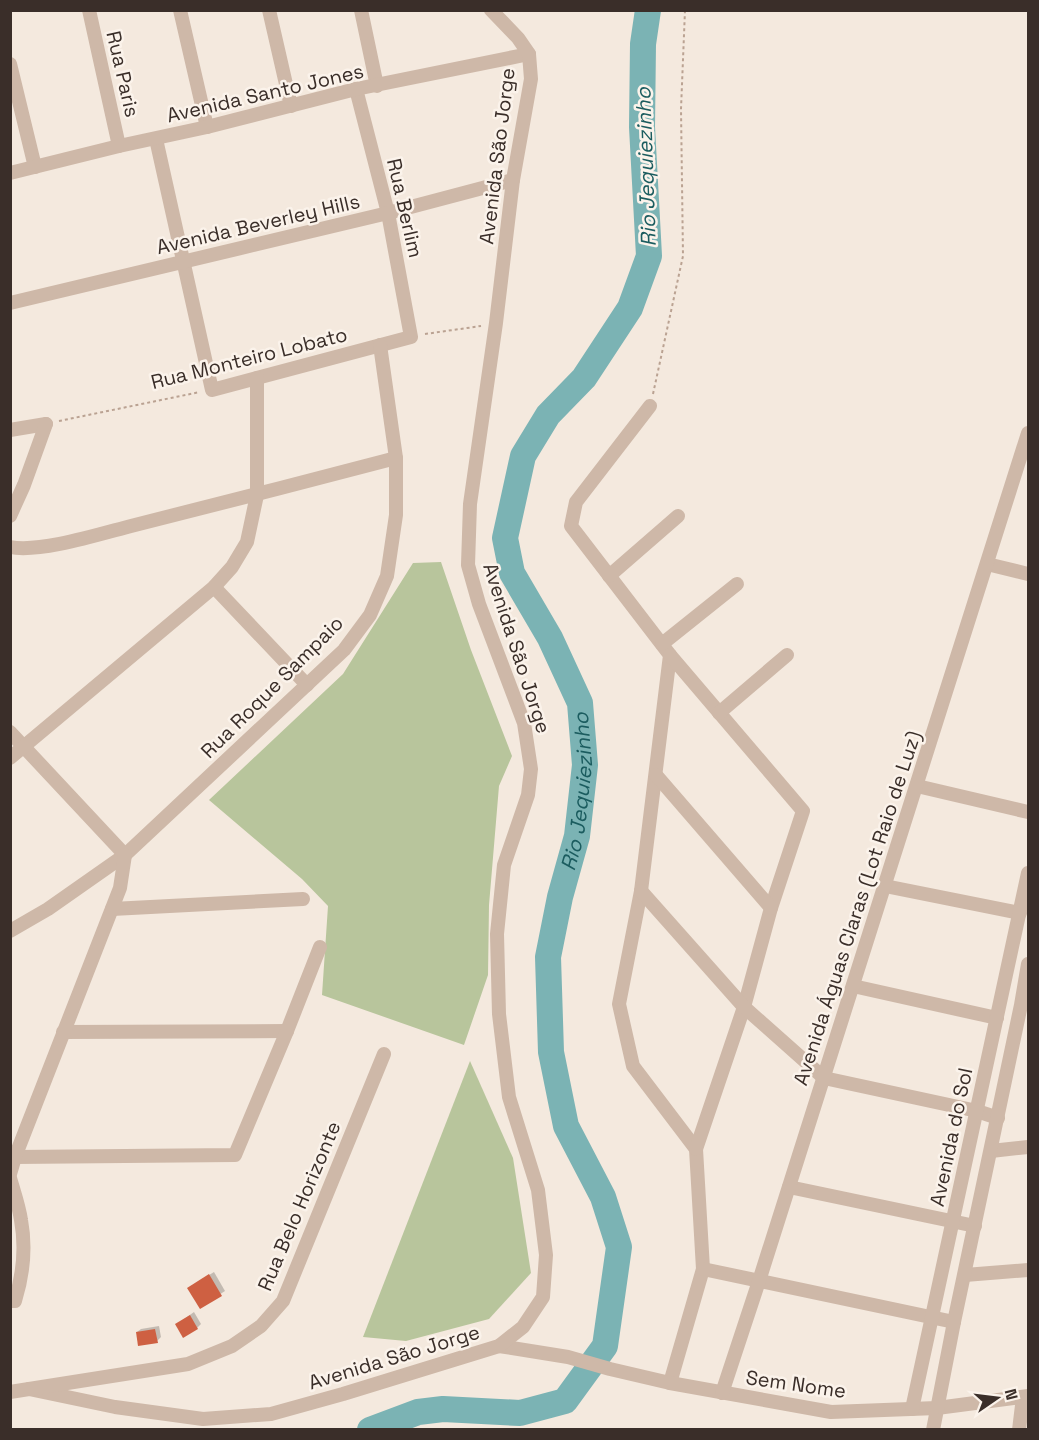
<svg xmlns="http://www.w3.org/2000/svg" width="1039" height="1440" font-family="'Space Grotesk',sans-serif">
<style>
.green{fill:#b8c59c}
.shadow{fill:#0003}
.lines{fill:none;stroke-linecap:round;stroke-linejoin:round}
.river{stroke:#7bb3b4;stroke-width:26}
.building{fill:#ce6042}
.path{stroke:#baa292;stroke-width:2;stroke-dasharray:3 3;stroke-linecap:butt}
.street{stroke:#ceb8a8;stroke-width:14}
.labels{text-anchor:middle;stroke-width:5;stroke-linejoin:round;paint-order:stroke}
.street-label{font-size:20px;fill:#3a2e29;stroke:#fbf3eb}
.water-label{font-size:21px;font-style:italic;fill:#1b5c5f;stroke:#fbf3eb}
</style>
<rect width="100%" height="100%" fill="#f4e9de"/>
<g class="green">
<polygon points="441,562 471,650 512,756 499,786 489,905 488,975 464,1045 322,995 328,906 302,879 209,800 343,674 413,563"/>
<polygon points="470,1061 513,1158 531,1273 489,1319 406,1341 363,1337"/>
</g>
<g class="shadow">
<polygon points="214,1272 225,1291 200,1307 193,1285"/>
<polygon points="194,1312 201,1324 197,1328 177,1324"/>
<polygon points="159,1326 161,1337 157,1341 137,1332 141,1329"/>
</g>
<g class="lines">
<path class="river" id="s1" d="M370,1430L418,1412L443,1409L520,1413L565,1401L605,1346L619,1247L603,1197L566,1126L551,1052L548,957L560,897L577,836L585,765L580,703L550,638L512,573L505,538L523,456L548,415L584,378L630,308L649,256L642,127L643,44L648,10"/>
</g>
<g class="building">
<polygon points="209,1274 222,1296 200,1309 187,1288"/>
<polygon points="190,1315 198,1329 183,1338 175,1324"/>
<polygon points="155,1329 158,1343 138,1346 136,1332"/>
</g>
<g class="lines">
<g class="path">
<polyline points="425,334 481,326"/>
<polyline points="653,394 683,256 681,109 685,10"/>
<polyline points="59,421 200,392"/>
</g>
<g class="street">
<polyline points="89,10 119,146"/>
<polyline points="180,10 207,127"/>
<polyline points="269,10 291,106"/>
<polyline points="361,10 377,86"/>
<polyline points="10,64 35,167"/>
<polyline points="156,139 212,390 411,337 388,213 356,89"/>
<polyline points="10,173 119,146 207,127 356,89 529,54"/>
<polyline points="10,303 388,213 513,180"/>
<polyline points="650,406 576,502 571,526 670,655 641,891 619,1004 633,1066 696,1149 703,1269 670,1383"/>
<polyline points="10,430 46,424"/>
<polyline points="10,516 24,485 46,424"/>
<path d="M10,547C40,553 100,534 131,526C219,504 308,481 396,458"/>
<polyline points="987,564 1028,574"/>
<polyline points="609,576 678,516"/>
<polyline points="214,587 307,685"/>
<polyline points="662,644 737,584"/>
<polyline points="670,655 803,811 771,908 744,1007 696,1149"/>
<polyline points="719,713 787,655"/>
<polyline points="10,732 125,855"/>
<polyline points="10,758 214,587 232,567 247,542 257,495 257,378"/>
<polyline points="656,775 771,908"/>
<polyline points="917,786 1028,812"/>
<polyline points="885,886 1020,913"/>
<polyline points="641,891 744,1007 824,1078 977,1111 998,1118"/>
<polyline points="112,909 303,899"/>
<polyline points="10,931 48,909 125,855 344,650 370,615 387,576 396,515 396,458 380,345"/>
<polyline points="853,986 997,1018"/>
<polyline points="63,1032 287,1031"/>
<polyline points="991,1151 1028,1147"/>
<polyline points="15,1157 235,1155 287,1031 320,947"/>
<polyline points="10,1174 15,1157 120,888 125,855"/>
<path d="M10,1178C14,1192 19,1206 21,1220C26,1247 23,1275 15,1301H10"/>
<polyline points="789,1187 975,1226"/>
<polyline points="703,1269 954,1322"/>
<polyline points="965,1275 1028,1270"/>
<polyline points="499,1346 568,1357 610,1369 670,1383 831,1412 937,1408 1028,1396"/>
<polyline points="29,1389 115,1407 203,1419 271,1414 343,1394 499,1346 523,1327 543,1297 546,1255 538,1190 509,1097 499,1014 497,934 504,865 528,795 531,769 524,723 479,604 468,565 470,504 496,323 513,180 531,79 529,54 518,38 491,10"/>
<polyline points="10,1392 188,1364 232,1346 261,1326 283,1301 384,1054"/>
<polyline points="722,1393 759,1281 1028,433"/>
<polyline points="912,1409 1028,873"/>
<polyline points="933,1430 954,1322 1021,1005 1028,964"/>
<polyline points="1019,1430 1023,1397"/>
</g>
</g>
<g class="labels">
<g class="street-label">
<text transform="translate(123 74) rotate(77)" y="7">Rua Paris</text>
<text transform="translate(265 93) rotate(-13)" y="7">Avenida Santo Jones</text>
<text transform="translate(497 156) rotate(-83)" y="7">Avenida São Jorge</text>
<text transform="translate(405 208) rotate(77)" y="7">Rua Berlim</text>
<text transform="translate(258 224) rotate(-13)" y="7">Avenida Beverley Hills</text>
<text transform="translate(249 358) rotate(-14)" y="7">Rua Monteiro Lobato</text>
<text transform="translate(517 648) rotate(72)" y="7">Avenida São Jorge</text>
<text transform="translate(272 687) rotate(-45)" y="7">Rua Roque Sampaio</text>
<text transform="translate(857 908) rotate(-72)" y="7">Avenida Águas Claras (Lot Raio de Luz)</text>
<text transform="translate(951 1137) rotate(-78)" y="7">Avenida do Sol</text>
<text transform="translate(299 1206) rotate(-67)" y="7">Rua Belo Horizonte</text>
<text transform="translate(394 1357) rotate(-17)" y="7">Avenida São Jorge</text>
<text transform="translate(796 1384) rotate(8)" y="7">Sem Nome</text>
</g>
<g class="water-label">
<text transform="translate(646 167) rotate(-92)" y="7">Rio Jequiezinho</text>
<text dy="7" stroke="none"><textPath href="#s1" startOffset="840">Rio Jequiezinho</textPath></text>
</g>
</g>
<rect width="1039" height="1440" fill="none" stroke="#3a2e29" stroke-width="24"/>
<g transform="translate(997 1398) rotate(76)" stroke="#fbf3eb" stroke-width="4.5" paint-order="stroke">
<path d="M0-4.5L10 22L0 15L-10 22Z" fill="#3a2e29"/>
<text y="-9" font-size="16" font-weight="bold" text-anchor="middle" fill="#3a2e29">N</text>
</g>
</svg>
